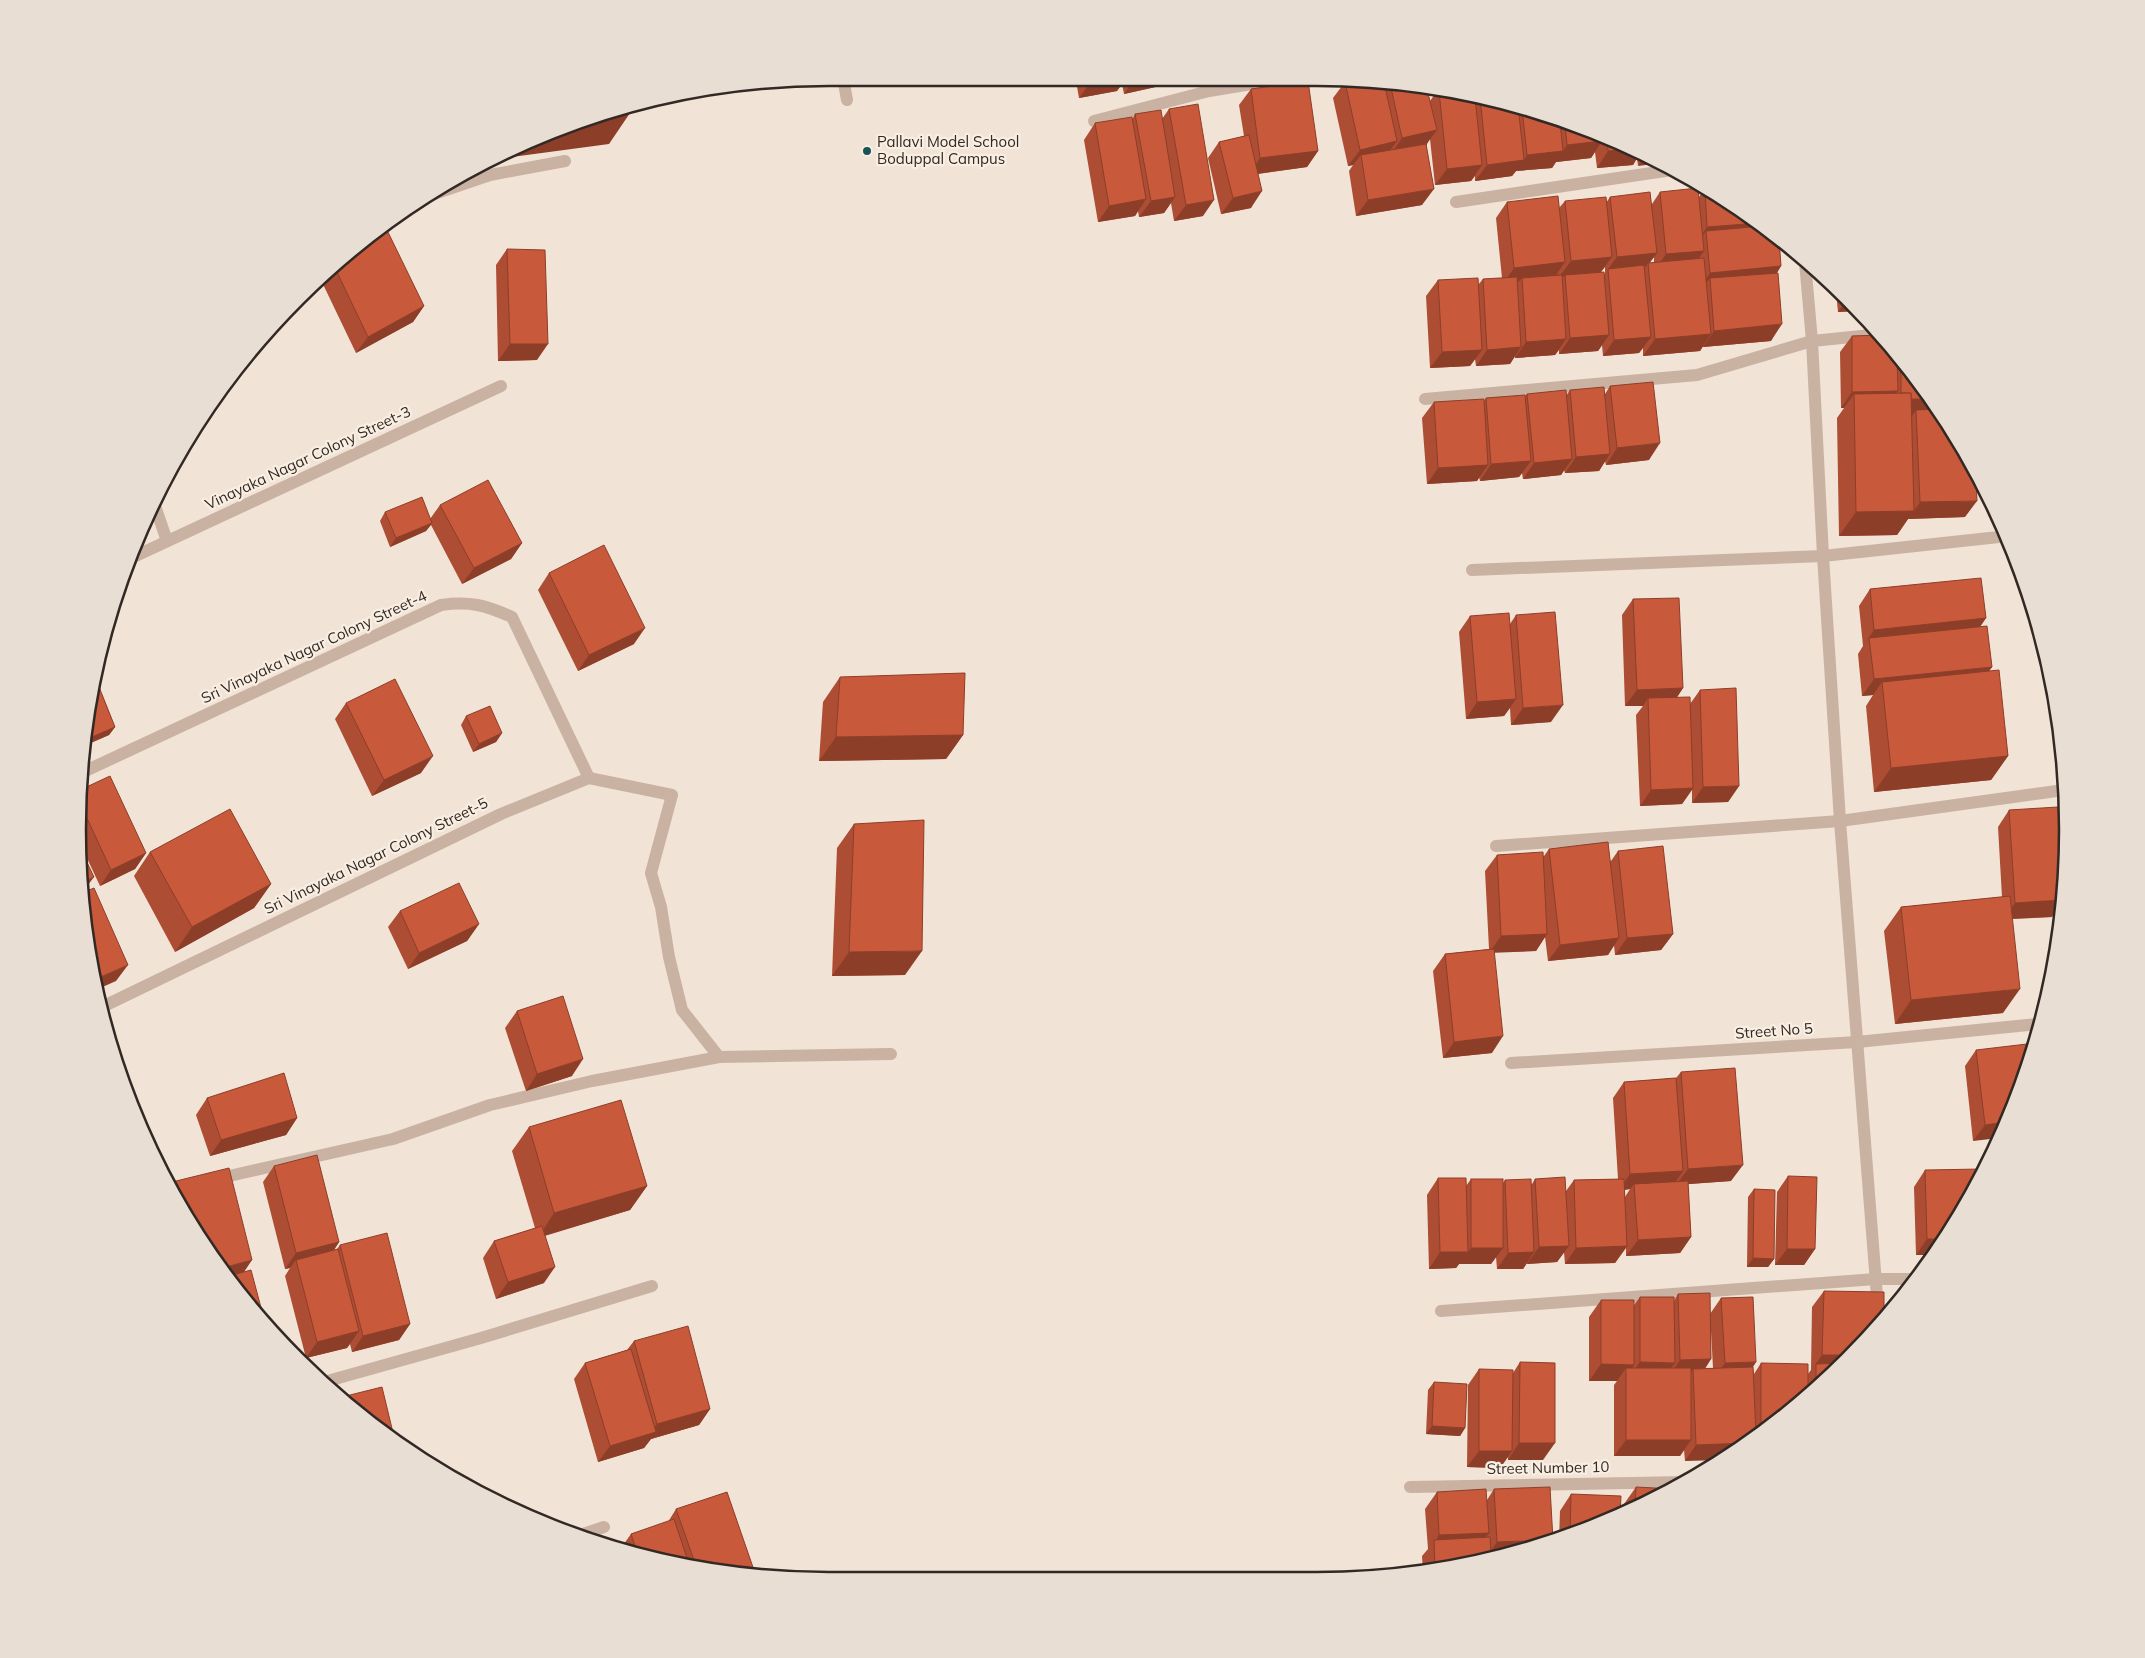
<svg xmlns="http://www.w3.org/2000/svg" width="2145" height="1658" font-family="Mulish,sans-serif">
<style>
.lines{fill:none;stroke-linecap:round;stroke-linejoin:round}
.minor{stroke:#c9b2a2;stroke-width:12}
.wall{fill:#ad4d33;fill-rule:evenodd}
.shaded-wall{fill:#8d3e29}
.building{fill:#c9593b;stroke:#8d3e29}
.poi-dot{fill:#195355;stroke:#f9eee2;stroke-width:2}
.labels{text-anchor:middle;stroke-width:4.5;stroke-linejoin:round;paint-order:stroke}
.poi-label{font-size:15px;fill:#332924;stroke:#f9eee2;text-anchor:start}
.street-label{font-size:15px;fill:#332924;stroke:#f9eee2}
.rim{fill:none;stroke:#332924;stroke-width:2.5}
</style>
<rect width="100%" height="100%" fill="#f1e3d6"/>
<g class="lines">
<g class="minor">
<polyline points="1207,80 1209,91 1276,80"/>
<polyline points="844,83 847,100"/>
<polyline points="1094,121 1209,91"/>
<polyline points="425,197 490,175 565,161"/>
<polyline points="1456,202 1672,170"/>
<polyline points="1805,262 1812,341 1823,556 1840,821 1879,1322"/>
<polyline points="1425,399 1697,375 1812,341 1881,334"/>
<polyline points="154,503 167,541"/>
<polyline points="129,559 501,386"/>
<polyline points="1472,570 1823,556 2008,536"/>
<path d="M81,773L441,605C470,601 485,605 512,617L589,778"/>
<polyline points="1496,846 1840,821 2064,790"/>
<polyline points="102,1007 501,814 589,778 672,795 651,873 661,907 669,957 682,1010 719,1057"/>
<polyline points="1511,1063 1857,1042 2038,1024"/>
<polyline points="216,1179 393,1139 490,1105 592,1081 719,1057 891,1054"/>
<polyline points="1441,1311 1876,1279 1914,1279"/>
<polyline points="324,1382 481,1338 652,1286"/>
<polyline points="1410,1487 1685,1482"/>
<polyline points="577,1536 604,1527"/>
</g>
</g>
<g class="wall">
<polygon points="1365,79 1427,89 1430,101 1437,91 1511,103 1649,155 1638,166 1637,158 1633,165 1597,168 1595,152 1591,158 1556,162 1552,168 1516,171 1512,176 1475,181 1475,176 1471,181 1435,185 1430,139 1427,144 1422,205 1356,216 1349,171 1353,165 1348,166 1333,98 1345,82"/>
<polygon points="1187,80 1124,94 1122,84 1117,91 1079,98 1076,81"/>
<polygon points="1251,89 1318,151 1307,167 1258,174 1251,208 1221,214 1208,158 1219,142 1244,136 1239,105"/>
<polygon points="1169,109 1203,216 1174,221 1171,203 1164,213 1139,217 1138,211 1135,216 1098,222 1084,140 1095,123 1133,118 1135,114 1162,119"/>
<path d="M1704,190L1773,233L1781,266L1777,273L1771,341L1703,347V346L1700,351L1643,356V348L1639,353L1603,356L1602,345L1598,351L1559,354V350L1555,355L1515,358V356L1510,364L1476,366L1475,359L1470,366L1430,368L1426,296L1438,280L1478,285L1483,279L1502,278L1496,218L1507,202L1559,208L1565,201L1606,203L1610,197L1652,204L1660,192L1699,197ZM1654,257V263H1649ZM1605,267V274L1601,272Z"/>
<polygon points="366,238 424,306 413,322 356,353 320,278"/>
<polygon points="507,249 537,360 498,361 496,265"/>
<polygon points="1836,292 1857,311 1838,312"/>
<polygon points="1882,335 1941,412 1965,517 1908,519 1897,535 1839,536 1837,418 1844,408 1841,408 1840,352 1852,336"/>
<polygon points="1610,386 1649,460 1606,465 1605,461 1599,471 1565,473 1564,470 1561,475 1523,479 1522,473 1519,477 1480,481 1479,477 1477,481 1427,484 1422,418 1434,402 1484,401 1486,398 1525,396 1527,394 1566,396 1570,390 1605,394"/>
<polygon points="440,505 522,543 511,559 462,584 431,525 426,531 390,547 380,521 385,512 430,519"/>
<polygon points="549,573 634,644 578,671 538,590"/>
<polygon points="1870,589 1986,618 1980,627 1992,667 1989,671 2008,756 1991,780 1874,792 1866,706 1873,695 1862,696 1858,654 1863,646 1859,606"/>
<polygon points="1633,599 1683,688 1677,697 1690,704 1700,690 1739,786 1728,802 1692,803 1692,790 1682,804 1640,806 1636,715 1643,706 1625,706 1622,615"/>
<polygon points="1516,615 1551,722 1511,725 1510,708 1504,716 1466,719 1459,632 1470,616 1510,624"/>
<polygon points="95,677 115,727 109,735 86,745 83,739 84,731"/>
<polygon points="840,677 963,735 946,759 819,761 823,702"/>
<polygon points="346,703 421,773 372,796 335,719"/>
<polygon points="466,716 502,733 496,742 473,752 461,725"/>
<polygon points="80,790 146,853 135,869 100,886 78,839 78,829"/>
<polygon points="2009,810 2052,917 2012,919 2003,1013 1895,1024 1884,931 1901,907 2002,897 1998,827"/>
<polygon points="854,824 905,975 832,976 837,848"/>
<polygon points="1549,849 1611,861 1618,851 1673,934 1661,950 1615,955 1614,945 1608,955 1548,961 1545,937 1536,951 1494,952 1492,1053 1443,1058 1433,971 1445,954 1489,949 1485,871 1497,855 1544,856"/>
<polygon points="150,852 271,884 254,908 175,952 134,876"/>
<polygon points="400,911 479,924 467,941 408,969 388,927"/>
<polygon points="517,1011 572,1076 526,1091 505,1028"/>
<polygon points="1976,1050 2010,1117 1973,1141 1965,1066"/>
<path d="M1681,1072L1731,1181L1688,1184L1691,1237L1680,1253L1626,1256V1248L1615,1263L1565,1264L1564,1252L1557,1262L1527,1264V1263L1523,1269H1497L1496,1257L1491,1264H1459L1456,1268L1429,1269L1427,1195L1438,1178L1466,1186L1471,1179L1503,1183L1505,1180L1532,1184L1535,1179L1566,1191L1574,1180L1618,1179L1613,1098L1624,1082L1676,1078ZM1630,1189L1625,1197V1190Z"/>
<polygon points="207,1098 297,1118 286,1135 210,1156 196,1115"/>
<polygon points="529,1127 647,1186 630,1210 545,1235 544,1283 496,1299 483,1258 494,1241 535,1228 512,1151"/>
<polygon points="274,1166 339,1242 334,1250 337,1249 340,1245 410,1324 399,1340 352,1352 350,1344 347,1348 306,1358 285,1276 290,1268 285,1269 263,1182"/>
<polygon points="1925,1170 1941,1247 1934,1255 1916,1255 1914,1187"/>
<polygon points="1788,1176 1815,1249 1804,1265 1775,1265 1777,1192"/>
<polygon points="1754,1189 1774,1259 1768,1267 1747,1267 1748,1197"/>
<path d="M1824,1291L1847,1361L1733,1454L1685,1461L1684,1450L1680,1456H1614V1385L1617,1381H1589V1317L1601,1300L1634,1305L1640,1297L1674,1301L1678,1294L1710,1314L1721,1298L1756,1362L1753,1367L1754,1374L1761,1363L1808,1374L1811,1370L1812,1307ZM1711,1331L1713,1368L1705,1369L1711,1359Z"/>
<polygon points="634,1341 710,1409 699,1425 651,1439 644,1448 598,1462 574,1379 585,1363 627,1350"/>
<polygon points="1520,1362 1543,1460 1508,1460 1508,1457 1500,1468 1467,1467 1468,1385 1479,1369 1513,1373"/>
<polygon points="1434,1382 1465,1428 1460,1436 1426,1434 1428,1390"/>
<polygon points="1636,1487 1649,1503 1624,1513 1624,1504"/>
<polygon points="1494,1489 1551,1542 1423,1572 1422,1556 1428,1549 1425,1509 1437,1492 1487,1500"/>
<polygon points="1571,1494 1620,1515 1559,1540 1560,1511"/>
<polygon points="676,1509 731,1574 621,1548 631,1534 668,1522"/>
</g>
<g class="shaded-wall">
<polygon points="1187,80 1124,94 1133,81"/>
<polygon points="1095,81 1124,81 1117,91 1079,98 1091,82"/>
<polygon points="630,113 609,144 490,160 541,135 588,119"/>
<polygon points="1437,130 1425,146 1391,154 1402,138"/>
<polygon points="1397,141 1385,158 1361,155 1353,165 1348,166 1360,150"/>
<polygon points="1602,141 1591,158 1556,162 1552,168 1516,171 1512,176 1475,181 1487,165 1524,160 1527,155 1563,151 1567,145"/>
<polygon points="1633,149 1641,152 1633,165 1597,168 1608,151"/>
<polygon points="1318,151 1307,167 1249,175 1260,158"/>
<polygon points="1646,154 1649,155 1662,163 1638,166"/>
<polygon points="1482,165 1471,181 1435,185 1447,169"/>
<polygon points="1434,189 1422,205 1356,216 1368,200"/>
<polygon points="1262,191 1251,208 1221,214 1233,198"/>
<polygon points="1175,197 1164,213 1139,217 1151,201"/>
<polygon points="1146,199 1135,216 1098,222 1109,206"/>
<polygon points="1214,200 1203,216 1174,221 1186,205"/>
<polygon points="1758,223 1773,233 1706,231 1698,243 1696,243 1707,227"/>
<polygon points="1704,251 1692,267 1655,270 1666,254"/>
<polygon points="1657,253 1648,265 1648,263 1644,269 1608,269 1617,257"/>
<polygon points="1612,257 1600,273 1565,275 1564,277 1559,277 1571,261"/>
<polygon points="1565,262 1554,278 1522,278 1518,282 1503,284 1514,268"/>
<polygon points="1781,266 1770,283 1710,278 1702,289 1699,289 1710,273"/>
<polygon points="1846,301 1857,311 1838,312"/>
<polygon points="424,306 413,322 356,353 368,337"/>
<polygon points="1782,324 1771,341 1703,347 1714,331"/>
<polygon points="1711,334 1700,351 1643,356 1655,339"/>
<polygon points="1609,335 1598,351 1559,354 1570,338"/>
<polygon points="1651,337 1639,353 1603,356 1614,340"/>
<polygon points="1566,339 1555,355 1515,358 1526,342"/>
<polygon points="510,344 548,344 537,360 498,361"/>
<polygon points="1521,347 1510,364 1476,366 1487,350"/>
<polygon points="1482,350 1470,366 1430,368 1442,352"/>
<polygon points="1898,391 1886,407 1854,394 1844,408 1841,408 1852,392"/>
<polygon points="1931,399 1936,405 1928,416 1916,410 1912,416 1890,416 1901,400"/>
<polygon points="1660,443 1649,460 1606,465 1617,448"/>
<polygon points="1610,454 1599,471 1565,473 1576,457"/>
<polygon points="1572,459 1561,475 1523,479 1534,463"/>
<polygon points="1531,461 1519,477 1480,481 1491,464"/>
<polygon points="1488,465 1477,481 1427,484 1438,468"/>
<polygon points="1977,501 1965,517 1908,519 1897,535 1839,536 1856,512 1914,511 1920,502"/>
<polygon points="154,513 143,529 140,530 147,516"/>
<polygon points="432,523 426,531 390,547 396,538"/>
<polygon points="522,543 511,559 462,584 474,568"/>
<polygon points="1986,618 1974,635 1869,638 1863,646 1874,630"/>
<polygon points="645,628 634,644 578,671 589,655"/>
<polygon points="1992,667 1980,684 1882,682 1873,695 1862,696 1874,679"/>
<polygon points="1683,688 1672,705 1648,698 1643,706 1625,706 1637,690"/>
<polygon points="1516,699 1504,716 1466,719 1477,702"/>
<polygon points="1563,705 1551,722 1511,725 1523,708"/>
<polygon points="115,727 109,735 86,745 92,737"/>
<polygon points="502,733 496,742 473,752 479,744"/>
<polygon points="963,735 946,759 819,761 836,737"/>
<polygon points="433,756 421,773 372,796 384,780"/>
<polygon points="2008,756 1991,780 1874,792 1891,768"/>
<polygon points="1739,786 1728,802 1692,803 1703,787"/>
<polygon points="1693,788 1682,804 1640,806 1651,790"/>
<polygon points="146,853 135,869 100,886 111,870"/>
<polygon points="94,877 82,893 81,883"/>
<polygon points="271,884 254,908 175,952 192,927"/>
<polygon points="2060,900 2060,905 2052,917 2003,919 2015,903"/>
<polygon points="479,924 467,941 408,969 419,953"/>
<polygon points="1547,934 1536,951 1489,953 1501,936"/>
<polygon points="1673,934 1661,950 1615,955 1627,938"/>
<polygon points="1619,938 1608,955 1548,961 1560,945"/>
<polygon points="922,951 905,975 832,976 849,952"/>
<polygon points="128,965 116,981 98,989 96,979"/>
<polygon points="2020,989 2003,1013 1895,1024 1911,1000"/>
<polygon points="1503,1036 1492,1053 1443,1058 1454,1042"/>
<polygon points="583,1059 572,1076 526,1091 537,1074"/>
<polygon points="297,1118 286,1135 210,1156 221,1140"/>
<polygon points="2007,1122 1999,1138 1973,1141 1985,1125"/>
<polygon points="1743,1165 1731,1181 1676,1185 1688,1169"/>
<polygon points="1683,1171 1672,1187 1634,1184 1630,1189 1619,1190 1630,1174"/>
<polygon points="647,1186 630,1210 538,1238 554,1213"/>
<polygon points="1691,1237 1680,1253 1626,1256 1638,1240"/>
<polygon points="1927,1239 1945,1239 1941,1247 1934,1255 1916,1255"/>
<polygon points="339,1242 328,1259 296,1260 290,1268 285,1269 296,1253"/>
<polygon points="1569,1246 1557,1262 1527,1264 1539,1247"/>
<polygon points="1627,1246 1615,1263 1565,1264 1576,1248"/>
<polygon points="1471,1248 1503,1248 1491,1264 1459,1264"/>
<polygon points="1787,1249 1815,1249 1804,1265 1775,1265"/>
<polygon points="1440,1252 1468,1252 1456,1268 1429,1269"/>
<polygon points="1534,1252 1523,1269 1497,1269 1508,1253"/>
<polygon points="1753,1258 1774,1259 1768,1267 1747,1267"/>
<polygon points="252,1260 236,1284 222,1268"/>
<polygon points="555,1267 544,1283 496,1299 508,1282"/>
<polygon points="410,1324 399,1340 352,1352 363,1336"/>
<polygon points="359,1331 347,1348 306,1358 317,1342"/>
<polygon points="1822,1355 1851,1355 1847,1361 1834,1372 1816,1364"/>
<polygon points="1711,1359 1700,1375 1693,1369 1689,1376 1669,1376 1680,1360"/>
<polygon points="1640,1362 1675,1363 1663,1379 1628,1379"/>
<polygon points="1756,1362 1745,1378 1713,1379 1725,1363"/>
<polygon points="1601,1364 1634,1365 1626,1377 1626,1368 1617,1381 1589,1381"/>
<polygon points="710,1409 699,1425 651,1439 644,1448 598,1462 610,1446 650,1433 657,1424"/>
<polygon points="1432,1426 1465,1428 1460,1436 1426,1434"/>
<polygon points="1626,1440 1691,1440 1680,1456 1614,1456"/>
<polygon points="1519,1443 1555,1443 1543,1460 1508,1460"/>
<polygon points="1746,1443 1733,1454 1722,1460 1685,1461 1696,1445"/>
<polygon points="1479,1451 1512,1451 1500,1468 1467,1467"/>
<polygon points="1489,1533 1477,1549 1434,1543 1439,1535"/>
<polygon points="1553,1540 1551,1542 1487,1557 1497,1542"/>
</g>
<g class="building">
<polygon points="1356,79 1365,79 1384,82 1397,141 1360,150 1345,82"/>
<polygon points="1308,81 1318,151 1260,158 1251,89"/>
<polygon points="1390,83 1427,89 1437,130 1402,138"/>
<polygon points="1439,91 1475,97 1482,165 1447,169"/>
<polygon points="1480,98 1511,103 1518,106 1524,160 1487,165"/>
<polygon points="1198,104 1214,200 1186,205 1169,109"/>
<polygon points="629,105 630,113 588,119"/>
<polygon points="1522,108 1560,122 1563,151 1527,155"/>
<polygon points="1161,110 1175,197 1151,201 1135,114"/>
<polygon points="1132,117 1146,199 1109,206 1095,123"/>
<polygon points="1565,124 1602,138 1602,141 1567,145"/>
<polygon points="1249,135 1262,191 1233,198 1219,142"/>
<polygon points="1607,140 1633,149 1608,151"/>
<polygon points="1426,144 1434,189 1368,200 1361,155"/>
<polygon points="1698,188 1704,251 1666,254 1660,192"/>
<polygon points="1705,190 1758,223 1707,227"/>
<polygon points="1650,192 1657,253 1617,257 1610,197"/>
<polygon points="1558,196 1565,262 1514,268 1507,202"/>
<polygon points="1606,197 1612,257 1571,261 1565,201"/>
<polygon points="1763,226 1773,233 1779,238 1781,266 1710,273 1706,231"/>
<polygon points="386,228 424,306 368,337 334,266 366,238"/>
<polygon points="507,249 545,250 548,344 510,344"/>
<polygon points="1704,258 1711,334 1655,339 1648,263"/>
<polygon points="1644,265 1651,337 1614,340 1608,269"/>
<polygon points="1604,272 1609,335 1570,338 1565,275"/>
<polygon points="1778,273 1782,324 1714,331 1710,278"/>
<polygon points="1562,275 1566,339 1526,342 1522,278"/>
<polygon points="1517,277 1521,347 1487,350 1483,279"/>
<polygon points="1478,278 1482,350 1442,352 1438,280"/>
<polygon points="1882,335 1897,355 1898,391 1852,392 1852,336"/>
<polygon points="1901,359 1931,399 1911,399 1911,393 1901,393"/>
<polygon points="1653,382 1660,443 1617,448 1610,386"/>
<polygon points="1604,387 1610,454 1576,457 1570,390"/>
<polygon points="1566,390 1572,459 1534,463 1527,394"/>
<polygon points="1911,393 1914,511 1856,512 1854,394"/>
<polygon points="1525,395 1531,461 1491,464 1486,398"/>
<polygon points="1484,399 1488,465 1438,468 1434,402"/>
<polygon points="1939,409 1976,478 1977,501 1920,502 1916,410"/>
<polygon points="488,480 522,543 474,568 440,505"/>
<polygon points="422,497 432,523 396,538 385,512"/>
<polygon points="152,507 154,513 147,516"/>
<polygon points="604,545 645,628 589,655 549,573"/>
<polygon points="1981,578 1986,618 1874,630 1870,589"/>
<polygon points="1679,598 1683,688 1637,690 1633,599"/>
<polygon points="1555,612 1563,705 1523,708 1516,615"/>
<polygon points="1509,613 1516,699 1477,702 1470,616"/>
<polygon points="1987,626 1992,667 1874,679 1869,638"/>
<polygon points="1999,670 2008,756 1891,768 1882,682"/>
<polygon points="965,673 963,735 836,737 840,677"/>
<polygon points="95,677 115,727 92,737 86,722"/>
<polygon points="395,679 433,756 384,780 346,703"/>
<polygon points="1736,688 1739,786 1703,787 1700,690"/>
<polygon points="1690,697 1693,788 1651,790 1648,698"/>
<polygon points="490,706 502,733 479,744 466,716"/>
<polygon points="110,776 146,853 111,870 79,801 80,790"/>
<polygon points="2058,807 2062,882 2060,900 2015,903 2009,810"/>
<polygon points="230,809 271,884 192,927 150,852"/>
<polygon points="924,820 922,951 849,952 854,824"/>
<polygon points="1608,842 1619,938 1560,945 1549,849"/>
<polygon points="78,844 94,877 81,883"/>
<polygon points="1663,846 1673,934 1627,938 1618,851"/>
<polygon points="1543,852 1547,934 1501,936 1497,855"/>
<polygon points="459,883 479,924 419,953 400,911"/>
<polygon points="94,888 128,965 96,979 84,927 82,893"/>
<polygon points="2010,896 2020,989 1911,1000 1901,907"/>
<polygon points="1494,949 1503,1036 1454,1042 1445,954"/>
<polygon points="563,996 583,1059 537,1074 517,1011"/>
<polygon points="2027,1044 2028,1058 2010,1117 2007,1122 1985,1125 1976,1050"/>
<polygon points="1735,1068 1743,1165 1688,1169 1681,1072"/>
<polygon points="284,1073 297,1118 221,1140 207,1098"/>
<polygon points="1676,1078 1683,1171 1630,1174 1624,1082"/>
<polygon points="621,1100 647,1186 554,1213 529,1127"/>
<polygon points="317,1155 339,1242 296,1253 274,1166"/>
<polygon points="229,1168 252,1260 222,1268 204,1246 168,1183"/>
<polygon points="1982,1169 1945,1239 1927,1239 1925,1170"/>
<polygon points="1788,1176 1817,1177 1815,1249 1787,1249"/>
<polygon points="1565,1177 1569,1246 1539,1247 1535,1179"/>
<polygon points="1438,1178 1466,1178 1468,1252 1440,1252"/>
<rect x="1471" y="1179" width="32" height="69"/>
<polygon points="1531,1179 1534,1252 1508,1253 1505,1180"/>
<polygon points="1624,1179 1627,1246 1576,1248 1574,1180"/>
<polygon points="1688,1181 1691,1237 1638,1240 1634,1184"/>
<polygon points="1754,1189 1775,1190 1774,1259 1753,1258"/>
<polygon points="542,1226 555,1267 508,1282 494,1241"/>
<polygon points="387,1233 410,1324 363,1336 340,1245"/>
<polygon points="338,1249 359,1331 317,1342 296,1260"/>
<polygon points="251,1270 264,1319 229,1276"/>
<polygon points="1824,1291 1884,1292 1884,1316 1851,1355 1822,1355"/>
<polygon points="1710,1293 1711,1359 1680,1360 1678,1294"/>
<polygon points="1640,1297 1674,1297 1675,1363 1640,1362"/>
<polygon points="1753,1297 1756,1362 1725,1363 1721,1298"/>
<polygon points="1601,1300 1634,1300 1634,1365 1601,1364"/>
<polygon points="688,1326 710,1409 657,1424 634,1341"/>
<polygon points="631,1349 656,1432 610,1446 585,1363"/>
<polygon points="1520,1362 1555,1363 1555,1443 1519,1443"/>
<polygon points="1761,1363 1808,1364 1808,1393 1761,1431"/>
<polygon points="1845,1363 1816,1386 1816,1364"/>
<polygon points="1753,1367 1756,1435 1746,1443 1696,1445 1693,1369"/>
<rect x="1626" y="1368" width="65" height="72"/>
<polygon points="1479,1369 1513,1370 1512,1451 1479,1451"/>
<polygon points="1434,1382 1467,1384 1465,1428 1432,1426"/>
<polygon points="382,1387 395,1441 342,1397"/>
<polygon points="1550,1487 1553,1540 1497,1542 1494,1489"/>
<polygon points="1636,1487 1673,1489 1649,1503 1635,1509"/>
<polygon points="1486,1489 1489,1533 1439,1535 1437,1492"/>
<polygon points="727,1492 756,1576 731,1574 696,1566 676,1509"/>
<polygon points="1571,1494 1621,1496 1620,1515 1570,1535"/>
<polygon points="674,1519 689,1564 637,1552 631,1534"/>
<polygon points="1490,1537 1491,1556 1435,1569 1434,1540"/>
</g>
<circle class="poi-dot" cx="867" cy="151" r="5"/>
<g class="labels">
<g class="poi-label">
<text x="877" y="147">Pallavi Model School<tspan x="877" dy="17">Boduppal Campus</tspan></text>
</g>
<g class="street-label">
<text transform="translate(308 458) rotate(-25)" y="5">Vinayaka Nagar Colony Street-3</text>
<text transform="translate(314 647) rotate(-25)" y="5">Sri Vinayaka Nagar Colony Street-4</text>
<text transform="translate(376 856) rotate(-26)" y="5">Sri Vinayaka Nagar Colony Street-5</text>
<text transform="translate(1774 1031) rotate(-4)" y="5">Street No 5</text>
<text transform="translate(1548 1468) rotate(-1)" y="5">Street Number 10</text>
</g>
</g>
<path d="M0 0H2145V1658H0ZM829 86H1316A743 743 0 0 1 2059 829V829A743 743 0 0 1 1316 1572H829A743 743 0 0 1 86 829V829A743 743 0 0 1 829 86Z" fill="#e9ded3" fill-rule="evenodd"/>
<path class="rim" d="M829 86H1316A743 743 0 0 1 2059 829V829A743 743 0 0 1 1316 1572H829A743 743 0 0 1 86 829V829A743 743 0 0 1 829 86Z"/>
</svg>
